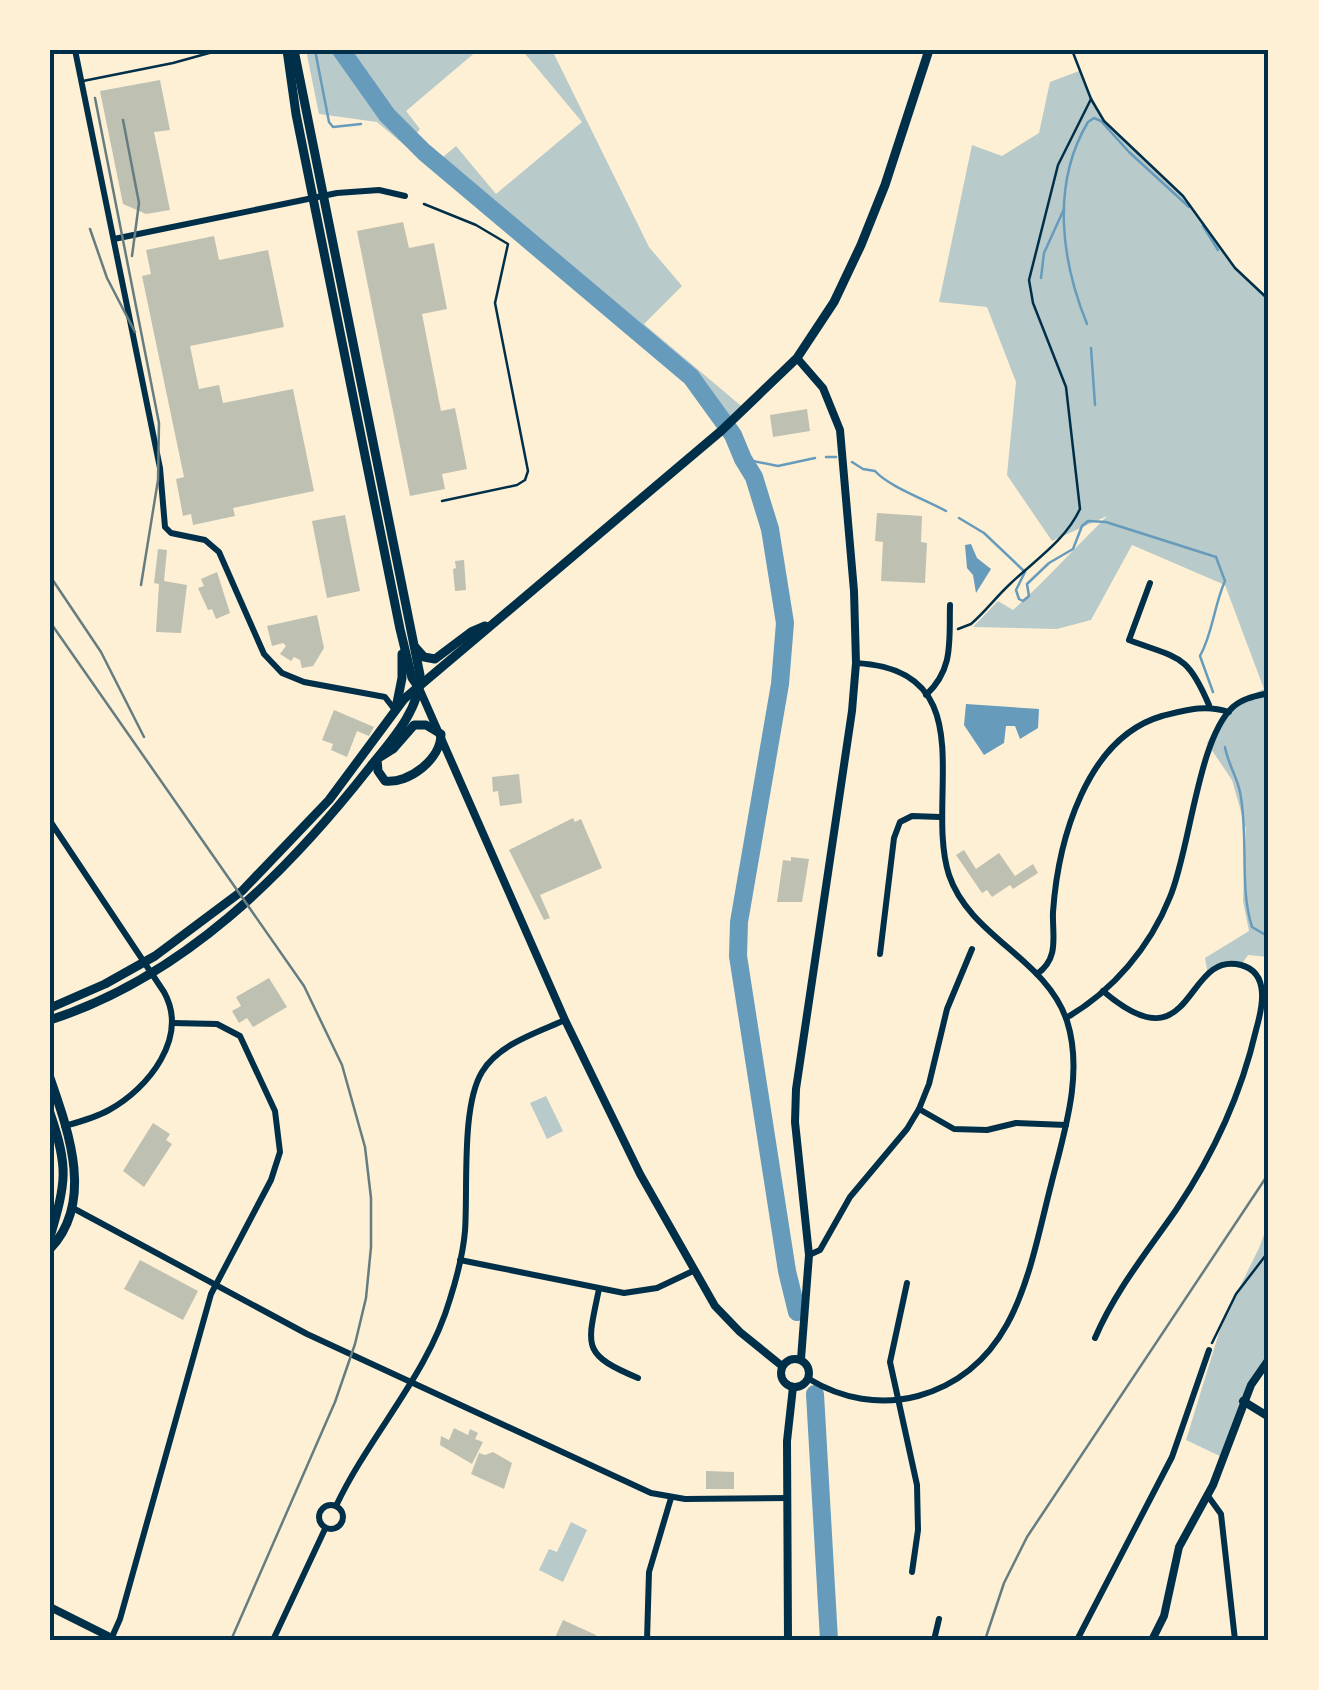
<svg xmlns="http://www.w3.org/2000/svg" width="1319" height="1690" font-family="'Archivo Narrow',sans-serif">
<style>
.green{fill:#b9caca}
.water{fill:#669bbc}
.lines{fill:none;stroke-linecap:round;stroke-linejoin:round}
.stream{stroke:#669bbc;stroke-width:2.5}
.river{stroke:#669bbc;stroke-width:18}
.building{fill:#bec0b2}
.path{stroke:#003049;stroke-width:2.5}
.service{stroke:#003049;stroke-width:2.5}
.minor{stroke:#003049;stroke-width:6}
.tertiary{stroke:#003049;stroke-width:8}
.secondary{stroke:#003049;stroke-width:9}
.rail{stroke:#657d81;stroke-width:2.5}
.neatline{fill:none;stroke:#003049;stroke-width:4}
</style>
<rect width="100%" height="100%" fill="#fdf0d5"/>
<g class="green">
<polygon points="306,50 478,50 406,111 420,129 416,134 443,157 456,146 496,194 582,122 522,50 552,50 649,247 682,286 644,324 746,410 721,431 690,384 377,122 319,114"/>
<path d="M1079,71L1104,121L1183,196L1235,268L1269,300V957L1248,955L1241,965H1225L1208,975L1205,958L1249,931L1243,901L1246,829L1232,780L1207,743L1230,705L1264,689L1225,585L1132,545L1091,620L1057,629L973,627L998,601L1013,610C1046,580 1075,548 1107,516L1052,541L1007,475L1016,382L987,307L939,302L972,145L1002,156L1039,133L1050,82Z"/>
<polygon points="546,1096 563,1131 547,1139 530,1103"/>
<polygon points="1269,1221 1269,1359 1260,1370 1224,1458 1186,1440 1222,1323 1259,1248"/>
<polygon points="571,1522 587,1530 563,1582 539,1570 549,1549 557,1552"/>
</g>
<g class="water">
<polygon points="971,544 977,558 991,569 976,593 973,575 967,568 965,545"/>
<polygon points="966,704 1039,709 1038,728 1020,739 1015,726 1006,726 1004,743 984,755 964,725"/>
</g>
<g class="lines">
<g class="stream">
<polyline points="315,50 329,122 333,127 361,124"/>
<polyline points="1203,226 1218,250"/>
<polyline points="1041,278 1044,253 1064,209"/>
<path d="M1087,324C1061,260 1051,184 1088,122L1094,118L1101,121L1129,152L1189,207"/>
<polyline points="1091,348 1095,405"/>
<polyline points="826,457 836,457"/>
<polyline points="743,459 778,466 815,458"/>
<path d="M852,462L863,469L875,471C888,486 926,500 946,511"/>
<path d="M959,518L984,533L1025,572L1016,590L1019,599L1023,601L1029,596L1027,584L1049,563L1073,549L1082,526L1088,521L1106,522L1216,557L1225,581C1214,605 1213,633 1200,656L1213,692"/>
<path d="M1225,747C1228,764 1237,777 1240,792C1249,836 1239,887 1252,927L1269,937"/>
</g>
<g class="river">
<polyline points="341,50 387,115 424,152 691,377 733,435 743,459 754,477 770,529 785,623 780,684 739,922 738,956 787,1271 797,1312"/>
<polyline points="815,1394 829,1640"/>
</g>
</g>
<g class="building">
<polygon points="160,80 170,130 154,132 170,210 146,214 123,204 100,91"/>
<polygon points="403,222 409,248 434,243 447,309 422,314 441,411 455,408 467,469 442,474 445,489 410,496 357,231"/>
<polygon points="214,236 219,260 268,250 284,327 190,346 199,389 219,385 223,403 293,389 314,491 233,508 235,516 193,525 191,514 183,516 176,479 184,477 142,276 151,274 146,250"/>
<polygon points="807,409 810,431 773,437 770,415"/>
<polygon points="877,513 922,516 921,542 927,543 925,583 881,581 883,542 875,541"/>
<polygon points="345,515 360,591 327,598 312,521"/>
<polygon points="158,549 167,550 164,581 187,585 181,633 156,632 159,584 154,583"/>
<polygon points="464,560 466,590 455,591 453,569 456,568 455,561"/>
<polygon points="217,572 230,613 216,619 212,609 208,610 198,588 204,586 201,579"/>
<polygon points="317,615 324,648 313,666 302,668 300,660 294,657 291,661 280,654 286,646 283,643 272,646 267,626"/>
<polygon points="334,710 374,727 369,736 357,731 347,757 331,750 333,744 322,740"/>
<polygon points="519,774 522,803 500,806 498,791 493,792 492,777"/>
<polygon points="573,818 575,822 581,819 602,868 540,895 550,918 544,920 509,850"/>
<polygon points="964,850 976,869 999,853 1015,876 1033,864 1038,873 1013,889 1010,885 992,897 987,890 982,893 956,855"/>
<polygon points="791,857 809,859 802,902 777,902 783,860 791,861"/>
<polygon points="269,978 287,1007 253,1027 247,1018 239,1023 232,1011 241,1006 236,997"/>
<polygon points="153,1123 170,1134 166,1140 172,1144 144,1187 123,1171"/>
<polygon points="140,1260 198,1291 183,1320 124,1289"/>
<polygon points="454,1428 468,1435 470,1429 478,1433 475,1439 483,1442 472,1464 440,1445 441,1436 449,1440"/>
<polygon points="493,1452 512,1463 504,1489 471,1474 479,1453 485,1455"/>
<polygon points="706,1471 734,1472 734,1489 706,1489"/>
<polygon points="563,1620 596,1635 594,1640 554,1640"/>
</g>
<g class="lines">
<g class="path">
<polyline points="1072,50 1091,99 1104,121 1183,196 1235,268 1269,300"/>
<path d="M958,629L971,624C985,612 996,597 1010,584C1035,560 1065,541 1080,509L1066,387L1033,303L1029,280L1058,165L1091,99"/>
<polyline points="1212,1343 1236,1294 1269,1251"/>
</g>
<g class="service">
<polyline points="83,81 173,63 220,50"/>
<polyline points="424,204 476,225 508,244 495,303 528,471 525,480 517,485 442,501"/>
</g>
<g class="minor">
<polyline points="75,50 160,468 165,527 171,533 205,540 219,552 264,654 282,673 304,682 385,697 395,710"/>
<polyline points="114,239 337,193 379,190 405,196"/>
<path d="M1150,583L1129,640C1179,659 1187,653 1209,705"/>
<path d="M926,695C954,669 949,641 950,605"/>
<path d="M50,821L164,992C189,1037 149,1088 109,1110C95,1118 79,1122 64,1126"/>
<polyline points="880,954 894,838 900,822 912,816 940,817"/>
<path d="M1037,974C1060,958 1052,935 1053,912C1058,841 1086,738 1162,716C1186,710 1205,704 1229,712"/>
<path d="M1066,1018C1113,991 1150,947 1170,897C1190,850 1198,738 1233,707C1243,698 1256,696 1269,693"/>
<polyline points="919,1109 954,1129 987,1130 1016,1123 1066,1125"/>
<polyline points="71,1207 307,1334 651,1493 685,1499 787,1498"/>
<polyline points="809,1255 820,1250 850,1197 907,1129 919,1109 929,1084 947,1009 972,949"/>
<polyline points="460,1260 624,1293 657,1288 693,1271"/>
<polyline points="907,1283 890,1362 917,1485 918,1530 912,1572"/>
<path d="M599,1289C587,1347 581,1354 638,1378"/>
<path d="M1095,1338C1115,1291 1147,1252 1176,1210C1213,1155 1241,1095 1256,1030C1262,1009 1271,973 1241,965C1183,950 1195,1070 1103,991"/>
<path d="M809,1379C842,1399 880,1406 918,1396C1017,1368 1029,1270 1051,1185C1064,1133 1084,1074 1067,1021C1046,958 970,937 949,875C924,797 986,670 856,663"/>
<polyline points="1208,1496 1221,1514 1235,1640"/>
<circle cx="331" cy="1517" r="12"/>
<path d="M336,1506C370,1434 428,1375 450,1299C457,1277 463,1254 465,1231C468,1190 461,1106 482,1072C499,1044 536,1033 565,1020"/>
<polyline points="112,1637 120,1619 211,1294 271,1180 280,1152 275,1111 240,1036 217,1024 173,1023"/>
<polyline points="273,1640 325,1529"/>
<polyline points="647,1640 649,1572 671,1498"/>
<polyline points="934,1640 939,1619"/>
<polyline points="1077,1640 1172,1457 1209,1350"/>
</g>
<g class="tertiary">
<polyline points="797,358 823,388 840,430 854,591 856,663 852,711 796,1089 795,1122 809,1255 801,1359"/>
<polyline points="419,688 565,1020 640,1174 715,1306 740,1332 782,1366"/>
<circle cx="795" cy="1373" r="14"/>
<polyline points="1243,1401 1269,1417"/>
<polyline points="50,1607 116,1640"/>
<polyline points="788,1640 787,1441 793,1387"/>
<polyline points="1152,1640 1164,1616 1179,1547 1213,1485 1251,1385 1269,1359"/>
</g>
<g class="secondary">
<polyline points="287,50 296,114 400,629 412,678 419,688"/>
<polyline points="415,647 424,657 435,659 471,632 485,626"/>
<polyline points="397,703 402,678 402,654"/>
<path d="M414,725H426L441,734C441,759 409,784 385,781L378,771L377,759L393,749Z"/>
<polyline points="50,1008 105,984 155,956 242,891 329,800 404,699 721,431 797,358 834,302 861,245 885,185 929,50"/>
<path d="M50,1020C183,977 286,874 370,767C391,741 420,710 420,675L294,50"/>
<path d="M50,1078C68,1130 95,1202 50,1249"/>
<path d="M50,1113C69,1168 66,1182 50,1237"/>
</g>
<g class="rail">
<polyline points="95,98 159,423 158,480 141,585"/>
<polyline points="123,120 139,203 132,256"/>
<polyline points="90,229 107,278 135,332"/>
<polyline points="50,576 101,652 144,737"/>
<polyline points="50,622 304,986 342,1065 365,1147 371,1198 371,1247 366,1298 355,1344 335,1402 231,1640"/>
<polyline points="985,1640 1004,1583 1027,1537 1269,1173"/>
</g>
</g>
<rect width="1319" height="1690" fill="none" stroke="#fdf0d5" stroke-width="105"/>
<rect x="52" y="52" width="1214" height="1586" class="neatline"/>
</svg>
